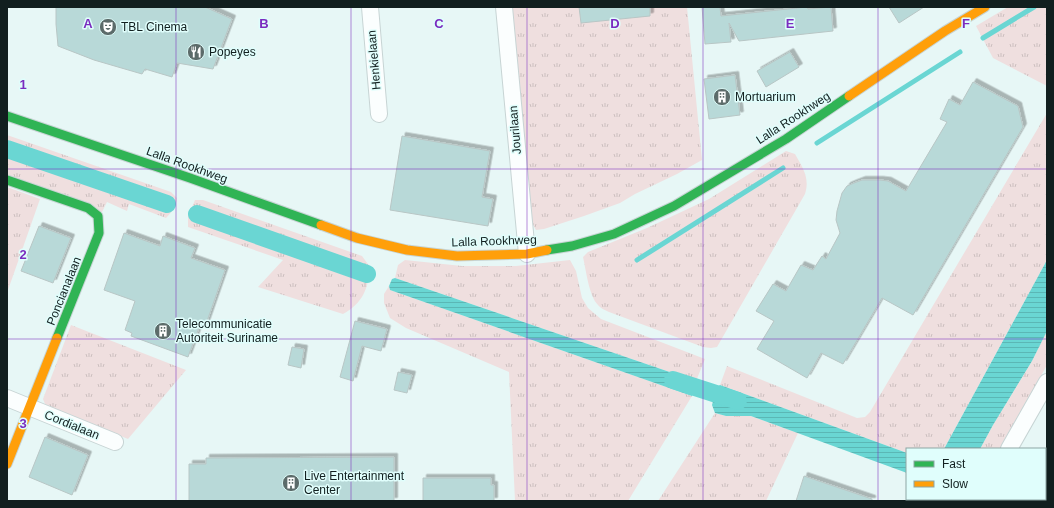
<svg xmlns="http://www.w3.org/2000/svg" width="1054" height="508" font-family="Helvetica,sans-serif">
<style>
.grass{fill:url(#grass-tufts)}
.water{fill:url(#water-rules)}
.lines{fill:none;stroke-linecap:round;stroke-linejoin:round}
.stream{stroke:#6ad6d3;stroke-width:5}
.canal{stroke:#6ad6d3;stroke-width:18}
.building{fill:#b8d9d8;stroke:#b8c6c5;filter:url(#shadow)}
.street-casing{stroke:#c7d4d4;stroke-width:18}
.fast-casing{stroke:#c7d4d4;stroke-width:11}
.slow-casing{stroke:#c7d4d4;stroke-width:11}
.street{stroke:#fbfefe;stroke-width:16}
.fast{stroke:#30b455;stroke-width:9}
.slow{stroke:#ff9f0a;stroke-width:9}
.grid{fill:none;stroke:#7b2cbf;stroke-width:1;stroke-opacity:0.55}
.labels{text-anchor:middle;stroke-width:3;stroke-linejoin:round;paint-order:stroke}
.poi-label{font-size:12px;fill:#111f1f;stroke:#e0fefc;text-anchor:start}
.street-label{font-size:12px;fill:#111f1f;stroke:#e0fefc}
.grid-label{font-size:13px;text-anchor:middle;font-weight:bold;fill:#7b2cbf;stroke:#e0fefc;stroke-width:3;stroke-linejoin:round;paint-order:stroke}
</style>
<defs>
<pattern id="grass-tufts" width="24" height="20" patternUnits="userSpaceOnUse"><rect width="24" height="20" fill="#efdfdf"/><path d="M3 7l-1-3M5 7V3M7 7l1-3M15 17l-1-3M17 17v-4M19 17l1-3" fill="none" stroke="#ccbfbf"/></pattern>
<pattern id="water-rules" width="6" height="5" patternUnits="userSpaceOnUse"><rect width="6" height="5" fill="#6ad6d3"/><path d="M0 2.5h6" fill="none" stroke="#5bb7b5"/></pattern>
<filter id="shadow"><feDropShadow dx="3.5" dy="-3.5" stdDeviation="0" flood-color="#0004"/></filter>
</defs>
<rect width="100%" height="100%" fill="#e7f7f6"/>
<g class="grass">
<polygon points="509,7 687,7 702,160 677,174 635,194 620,203 584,216 544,229 536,230 532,223"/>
<polygon points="1008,7 1047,7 1047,86 993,58 976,26"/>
<polygon points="1047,113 1047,260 944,449 907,449 907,453 720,385 727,366 857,418 865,417 870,412"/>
<path d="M7,135L171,192L177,198C176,207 172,212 166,218L129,204L127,211L107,202L102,212L7,175Z"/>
<path d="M786,151L795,154C803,168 810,178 805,194L717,347L711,348L703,347L609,312C605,310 600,308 598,305C589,296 586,270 583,257L588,252L647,228L709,199Z"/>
<polygon points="7,187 40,199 8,290 7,289"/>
<path d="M195,200H203L362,256L370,267C368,289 363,303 343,314L258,287L283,260L188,227V217Z"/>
<polygon points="405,260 462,266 516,266 570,260 576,271 582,298 588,308 601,319 705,359 696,381 395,278 398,265"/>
<polygon points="389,286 390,290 692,396 628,501 515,501 509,372 406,328 390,318 384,303 384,294"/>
<polygon points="71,325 186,370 128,439 49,407 45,404 43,399"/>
<polygon points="1047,331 1047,365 1000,449 980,449 993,425 1032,361"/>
<polygon points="715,413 726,416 751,416 798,433 766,501 658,501"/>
</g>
<g class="water">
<polygon points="1047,260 1047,331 1032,361 993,425 980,449 944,449"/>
<polygon points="395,278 696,381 697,384 692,396 390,290 389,286 392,279"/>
<polygon points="720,385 907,453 907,473 751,416 726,416 715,413 712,405 717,387"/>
<polygon points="919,499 954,499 953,501 918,501"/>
</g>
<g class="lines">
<g class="stream">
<polyline points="983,38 1034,7"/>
<polyline points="817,143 960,52"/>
<polyline points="637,260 783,168"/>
</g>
<g class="canal">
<polyline points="7,149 167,204"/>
<polyline points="197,214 367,274"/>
<polyline points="673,380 738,401"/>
</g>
</g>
<g class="building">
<polygon points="56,7 205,7 232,19 213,69 177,63 172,77 145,69 142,74 94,60 58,46 56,24"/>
<polygon points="579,7 650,7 650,16 581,23"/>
<polygon points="702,7 720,7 721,16 807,7 808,9 831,7 833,31 739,41 729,23 731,42 705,44"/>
<polygon points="889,7 924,7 899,23"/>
<polygon points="790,52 799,67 766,87 757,71"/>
<polygon points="735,75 740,115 709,119 704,79"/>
<polygon points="973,82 1018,106 1023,127 913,315 882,298 843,364 821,353 807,378 757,349 774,321 756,311 773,284 786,291 801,265 813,270 822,256 826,259 840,233 836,220 837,211 842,193 847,186 854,183 862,180 880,180 888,181 906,191 947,122 940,119 949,99 960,105"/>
<polygon points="402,136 490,151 482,197 493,199 488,226 390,210"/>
<polygon points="39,226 71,238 53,283 21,271"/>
<polygon points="124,233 160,246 163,236 195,248 191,258 225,270 205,327 200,325 188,357 131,336 132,333 125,330 135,301 104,290"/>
<polygon points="355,321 387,329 381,351 362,346 353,381 340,377"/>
<polygon points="292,347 304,349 301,368 288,365"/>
<polygon points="398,372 412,375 407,393 394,390"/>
<polygon points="45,437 88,455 72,495 29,477"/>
<polygon points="394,457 394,501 189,501 189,464 206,464 206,458"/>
<polygon points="804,476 872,499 872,501 796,501"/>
<polygon points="423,478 491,478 491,485 494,485 494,501 423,501"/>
</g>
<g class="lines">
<defs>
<g id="street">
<polyline points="370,7 379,114"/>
<polyline points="504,7 527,254"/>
<polyline points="7,398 115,442"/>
<polyline points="1009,449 1047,382"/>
<polyline points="980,501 981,499"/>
</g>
<g id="fast">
<polyline points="7,116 190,178 321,225"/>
<polyline points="7,180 88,208 98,216 99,233 57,338"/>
<polyline points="547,250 572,246 614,234 674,206 786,139 849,96"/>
</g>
<g id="slow">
<polyline points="849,96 945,31 985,7"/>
<polyline points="321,225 357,238 407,250 457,256 527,254 547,250"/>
<polyline points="7,464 57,338"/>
</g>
</defs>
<use href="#street" class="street-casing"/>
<use href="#fast" class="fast-casing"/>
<use href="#slow" class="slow-casing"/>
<use href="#street" class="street"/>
<use href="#fast" class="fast"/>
<use href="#slow" class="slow"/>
</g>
<path class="grid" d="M176,7V501M351,7V501M527,7V501M703,7V501M878,7V501M7,169H1047M7,339H1047"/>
<defs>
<symbol id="theatre-disc" viewBox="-11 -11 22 22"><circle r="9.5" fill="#5c6b6a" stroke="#e0fefc"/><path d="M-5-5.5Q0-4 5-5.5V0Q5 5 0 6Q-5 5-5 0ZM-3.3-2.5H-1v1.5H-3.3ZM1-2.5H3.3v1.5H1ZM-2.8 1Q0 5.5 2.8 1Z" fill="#fff"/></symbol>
<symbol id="restaurant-disc" viewBox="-11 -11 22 22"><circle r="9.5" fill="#5c6b6a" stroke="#e0fefc"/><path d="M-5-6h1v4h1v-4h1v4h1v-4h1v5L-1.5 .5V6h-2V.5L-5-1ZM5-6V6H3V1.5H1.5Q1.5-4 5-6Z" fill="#fff"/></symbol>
<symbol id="building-disc" viewBox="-11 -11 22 22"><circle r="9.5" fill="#5c6b6a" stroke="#e0fefc"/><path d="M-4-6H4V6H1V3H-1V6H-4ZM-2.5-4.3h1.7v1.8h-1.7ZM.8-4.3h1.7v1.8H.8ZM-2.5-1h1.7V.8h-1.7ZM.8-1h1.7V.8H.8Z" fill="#fff"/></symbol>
</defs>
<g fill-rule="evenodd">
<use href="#theatre-disc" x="98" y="17" width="20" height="20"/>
<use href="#restaurant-disc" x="186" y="42" width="20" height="20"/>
<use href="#building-disc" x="712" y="87" width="20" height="20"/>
<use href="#building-disc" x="153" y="321" width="20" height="20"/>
<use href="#building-disc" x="281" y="473" width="20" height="20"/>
</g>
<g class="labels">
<g class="poi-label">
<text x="121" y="31">TBL Cinema</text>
<text x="209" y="56">Popeyes</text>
<text x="735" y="101">Mortuarium</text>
<text x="176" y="328">Telecommunicatie<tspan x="176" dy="14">Autoriteit Suriname</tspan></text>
<text x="304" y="480">Live Entertainment<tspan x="304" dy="14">Center</tspan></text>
</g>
<g class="street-label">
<text transform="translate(374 60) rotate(-95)" y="4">Henkielaan</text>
<text transform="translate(793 118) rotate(-33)" y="4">Lalla Rookhweg</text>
<text transform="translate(515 130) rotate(-95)" y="4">Jourilaan</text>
<text transform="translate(187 165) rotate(20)" y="4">Lalla Rookhweg</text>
<text transform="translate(494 241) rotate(-2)" y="4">Lalla Rookhweg</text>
<text transform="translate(64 291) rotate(-68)" y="4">Poncianalaan</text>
<text transform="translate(72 425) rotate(22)" y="4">Cordialaan</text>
</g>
</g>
<g class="grid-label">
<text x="88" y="28">A</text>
<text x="264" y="28">B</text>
<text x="439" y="28">C</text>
<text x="615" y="28">D</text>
<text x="790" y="28">E</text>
<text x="966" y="28">F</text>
<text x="23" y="89">1</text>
<text x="23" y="259">2</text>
<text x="23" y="428">3</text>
</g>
<rect width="1054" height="508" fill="none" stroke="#111f1f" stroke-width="16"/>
<rect x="906" y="448" width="140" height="52" fill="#e0fefc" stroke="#8da5a4"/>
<rect x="914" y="461" width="20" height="6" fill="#30b455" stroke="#8da5a4"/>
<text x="942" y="468" font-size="12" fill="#111f1f">Fast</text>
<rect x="914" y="481" width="20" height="6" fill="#ff9f0a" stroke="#8da5a4"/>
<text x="942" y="488" font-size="12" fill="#111f1f">Slow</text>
</svg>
